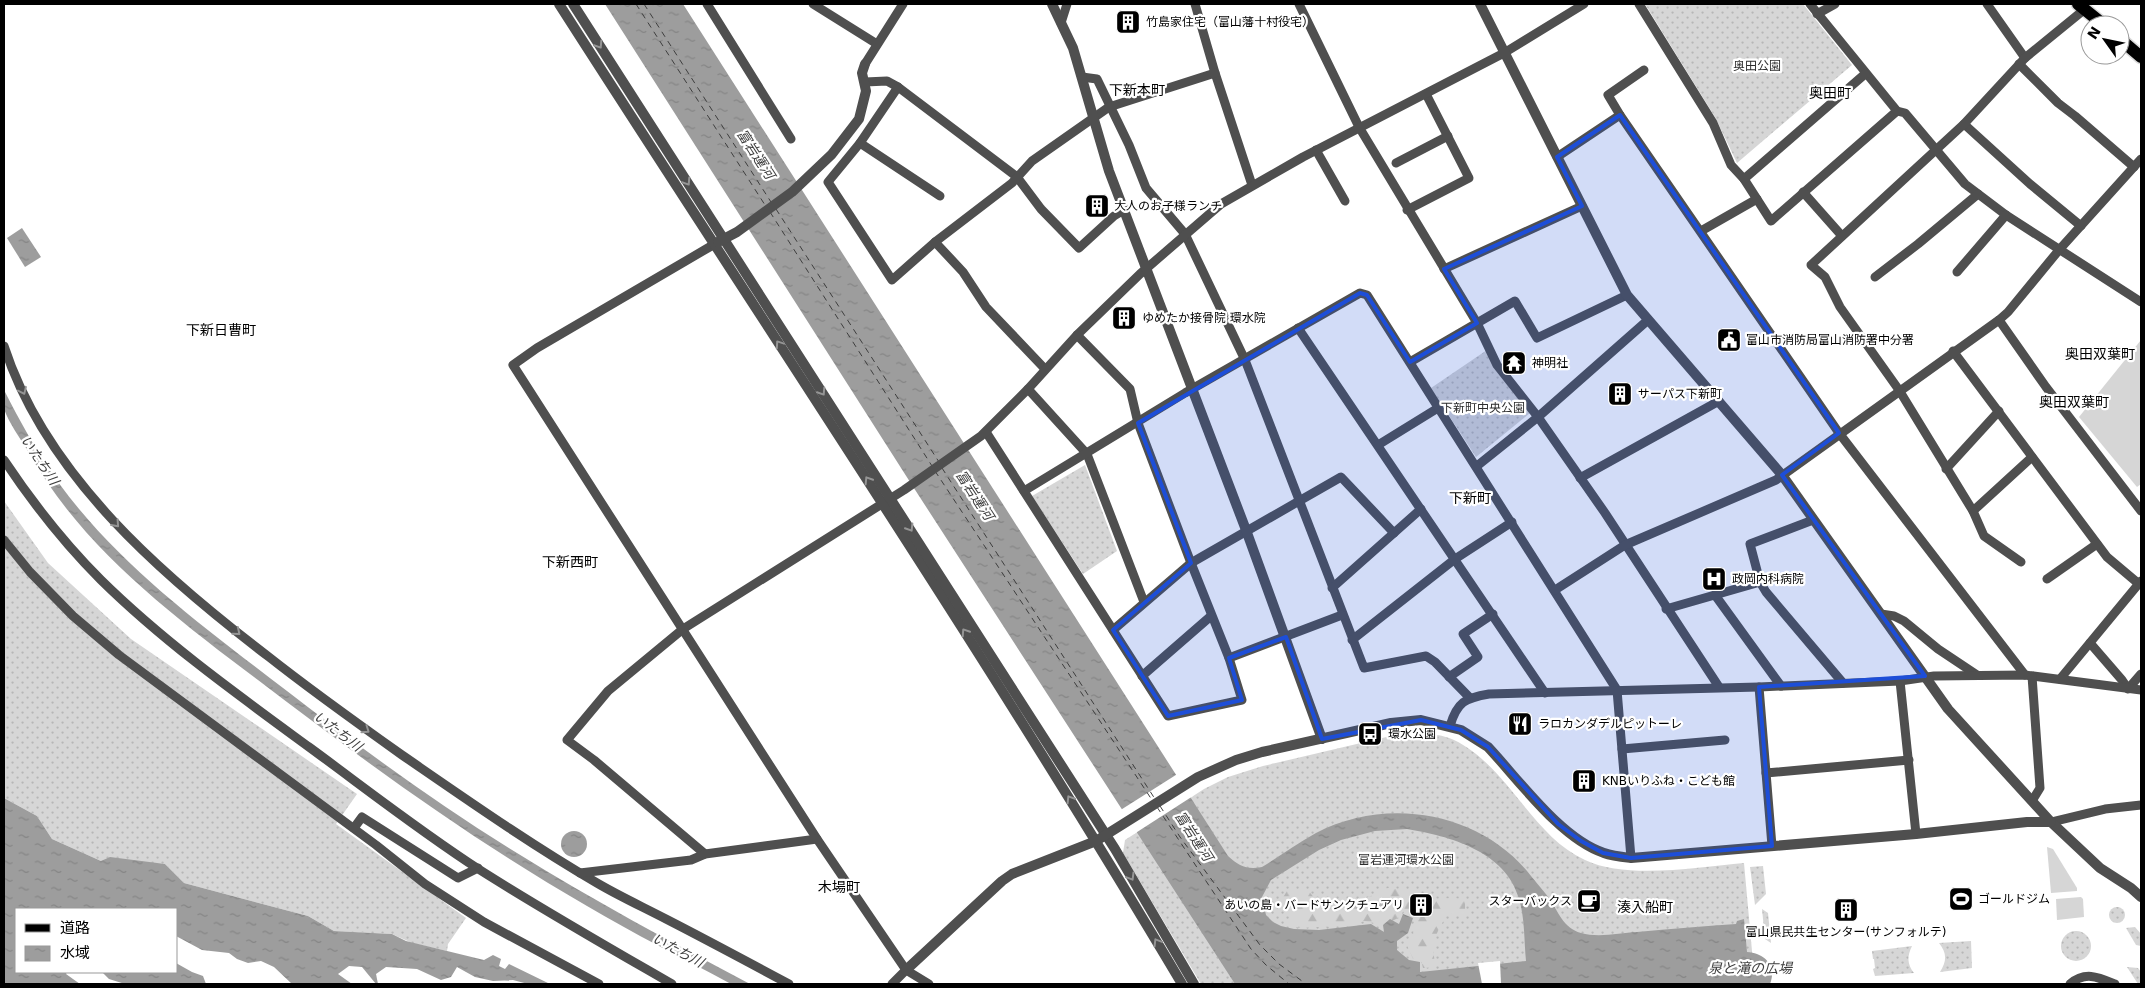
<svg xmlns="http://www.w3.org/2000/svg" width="2145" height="988" font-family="'DejaVu Sans','Noto Sans JP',sans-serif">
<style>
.grass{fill:url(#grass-dots)}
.forest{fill:url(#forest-firs)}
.garden{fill:#d6d6d6}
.water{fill:url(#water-ripples);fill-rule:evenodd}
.pier{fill:#fff}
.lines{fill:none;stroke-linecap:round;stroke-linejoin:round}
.ferry{stroke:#3e3e3e;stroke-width:1;stroke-dasharray:6 5;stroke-linecap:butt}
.primary-casing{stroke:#dbdbdb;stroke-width:15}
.minor{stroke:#4f4f4f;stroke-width:9}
.tertiary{stroke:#4f4f4f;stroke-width:10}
.primary{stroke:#000;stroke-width:12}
.oneway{stroke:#959595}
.marked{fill:#1d4ed8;fill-opacity:0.2;stroke:#1d4ed8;stroke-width:4;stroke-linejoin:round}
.labels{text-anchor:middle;stroke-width:4.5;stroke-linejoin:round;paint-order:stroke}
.poi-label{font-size:12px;fill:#000;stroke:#fff;text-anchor:start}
.park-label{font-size:12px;fill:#2d2d2d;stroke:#fff}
.neighbourhood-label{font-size:14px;fill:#000;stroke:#fff}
.water-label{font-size:14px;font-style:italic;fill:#3e3e3e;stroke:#fff}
</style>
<defs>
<pattern id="grass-dots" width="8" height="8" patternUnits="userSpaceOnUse" patternTransform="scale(1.25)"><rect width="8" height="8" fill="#d6d6d6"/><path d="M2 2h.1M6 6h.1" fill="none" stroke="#b6b6b6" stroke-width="1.8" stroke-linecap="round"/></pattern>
<pattern id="forest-firs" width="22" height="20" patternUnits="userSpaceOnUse" patternTransform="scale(1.25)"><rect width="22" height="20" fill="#d6d6d6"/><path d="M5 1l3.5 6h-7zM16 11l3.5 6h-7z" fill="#b6b6b6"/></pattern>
<pattern id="water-ripples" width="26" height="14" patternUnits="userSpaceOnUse" patternTransform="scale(1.25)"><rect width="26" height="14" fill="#9d9d9d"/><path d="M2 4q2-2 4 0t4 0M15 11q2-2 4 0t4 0" fill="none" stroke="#858585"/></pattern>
</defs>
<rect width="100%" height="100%" fill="#fff"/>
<g class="grass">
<polygon points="1645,4 1803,4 1852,65 1737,163 1715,117"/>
<polygon points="1487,350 1530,413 1476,457 1431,388"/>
<polygon points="1085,465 1117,551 1083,574 1032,496"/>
<polygon points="4,501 48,563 131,639 357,794 336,824 466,918 448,944 447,951 412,943 392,934 334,931 308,916 184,883 165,864 101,861 52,839 37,816 4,798"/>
<path d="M1420,732C1432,734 1443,735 1454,740C1508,766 1531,835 1585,860C1627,880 1698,867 1744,863L1755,984H1201L1123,853L1125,840L1204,789L1228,777L1263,766L1395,735Z"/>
<polygon points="1763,866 1766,894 1755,905 1750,867"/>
<circle cx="2117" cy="915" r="8"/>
<polygon points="1762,909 1768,913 1771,943 1765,939"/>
<polygon points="2135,927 2141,934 2141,946 2136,945 2126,928"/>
<circle cx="2076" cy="946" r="15"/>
<path d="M1971,941L1972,968L1940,972C1947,961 1947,953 1939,943Z"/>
<path d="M1912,946C1907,956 1907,964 1914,973L1875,976L1873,969L1875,968L1874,959H1873L1872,951Z"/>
<polygon points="2127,967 2138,968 2141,972 2141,984 2138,984"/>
</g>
<path class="forest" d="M1388,888L1412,890L1420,894V898L1412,897L1411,902L1415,911L1422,915H1431L1430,899L1455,898L1465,900V917L1448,913C1436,934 1430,941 1436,967L1423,968L1421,960L1413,959L1407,945L1415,929L1414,918L1404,910L1400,917L1384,925L1364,921L1353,925L1299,928L1291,925L1289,914L1283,911L1279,904L1287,891L1306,889C1311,892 1312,897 1317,900C1337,914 1369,897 1388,888Z"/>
<g class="garden">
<polygon points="2141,340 2141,484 2137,487 2079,417"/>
<polygon points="2047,847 2053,849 2077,888 2077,891 2051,893"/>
<polygon points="2081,897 2083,899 2084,917 2057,920 2056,899"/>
</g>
<g class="water">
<path d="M605,4H683L1228,856C1239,866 1247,870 1262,867C1280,856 1298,843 1316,833C1385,797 1476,811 1527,871C1534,880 1542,889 1549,898C1558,911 1563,928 1581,933C1598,938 1620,933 1637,932C1670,929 1703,926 1736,924L1737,921L1744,919L1747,952C1765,953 1777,966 1770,984H1235L910,482ZM1407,829C1449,836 1506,851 1519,899C1525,918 1524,941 1526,961L1420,972V962L1409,960L1397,950V941L1408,933L1413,918L1403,914L1399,924L1390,919L1383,925L1384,932L1371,924L1319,930L1294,929L1281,926L1273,922L1266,915L1262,897L1271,880L1319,850L1341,840L1375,831Z"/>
<polygon points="22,228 41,257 25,267 7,238"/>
<path d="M4,390C20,421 37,453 58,482C119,566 205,628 287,691C361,748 437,804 517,853C593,900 671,942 750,984H731C683,958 634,934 587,906C472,840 364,761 258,680C173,616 80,546 28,451C20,438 9,423 4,409C2,403 4,396 4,390Z"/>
<polygon points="4,798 37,816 52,839 101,861 110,857 165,864 184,883 308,916 334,931 392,934 406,941 484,960 493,955 501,959 499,966 505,969 509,964 550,984 528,984 513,980 493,981 475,977 457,967 451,977 441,980 417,969 386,967 376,974 378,984 376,984 362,967 349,966 338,974 352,984 292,984 274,967 261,961 248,963 237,959 229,953 202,950 176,936 176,909 16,909 16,972 67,972 66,974 80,984 4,984"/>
<circle cx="574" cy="844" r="13"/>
<polygon points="176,963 192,972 203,976 206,984 125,984 109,979 102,972 176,972"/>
</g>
<g class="pier">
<polygon points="1179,773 1193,796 1134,834 1119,811"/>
<polygon points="1500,961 1501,984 1482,984 1478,963"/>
</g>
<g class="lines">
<g class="ferry">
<polyline points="636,4 765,205"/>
<polyline points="644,4 771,202"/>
<polyline points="776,209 939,462"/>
<polyline points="770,212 932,466"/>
<polyline points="942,468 1155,799"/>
<polyline points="935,471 1152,800"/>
<polyline points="1160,806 1180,837 1260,945 1279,964 1306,984"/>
<polyline points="1157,807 1251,949 1266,965 1289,984"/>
</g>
<defs>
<g id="primary">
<polyline points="2078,4 2104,25"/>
<polyline points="2120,39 2141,57"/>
</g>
</defs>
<use href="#primary" class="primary-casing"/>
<g class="minor">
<polyline points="707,4 791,139"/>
<polyline points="813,4 877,44"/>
<polyline points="1195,4 1215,73 1252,185"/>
<polyline points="1299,4 1359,127 1477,323 1497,365 1538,417 1605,513 1719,687"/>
<polyline points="1639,4 1713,123 1731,165 1744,179 1771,221 1897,111"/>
<polyline points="1810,4 1897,111 1905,113 1965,184 2006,215 2141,302"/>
<polyline points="1987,4 2025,58"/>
<polyline points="1817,14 1835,4"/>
<polyline points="1061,23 1067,4"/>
<polyline points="865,64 903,4"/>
<polyline points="2019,64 2058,103 2075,116 2134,167"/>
<polyline points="1082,77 1097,79 1129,145 1146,188 1185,234 1245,360 1364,668 1426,656 1435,662 1469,697"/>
<polyline points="865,82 887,81 898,87 1017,177 1041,209 1079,248 1114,216 1124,210"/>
<polyline points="898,87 860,143 828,182 892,280 935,242 1012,183 1032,161 1109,107 1215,73"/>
<polyline points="1620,115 1608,95 1644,70"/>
<polyline points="1964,124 2030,184 2081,226"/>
<polyline points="860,143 940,196"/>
<polyline points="1316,150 1345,201"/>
<polyline points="1557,157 1620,115 1839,433 2025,675"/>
<polyline points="1396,163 1448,136"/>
<polyline points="1744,179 1865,74"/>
<polyline points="1803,192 1842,236"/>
<polyline points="1407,210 1469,178 1426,94"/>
<polyline points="1701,231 1757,199"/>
<polyline points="935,242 963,272 986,307 1045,369"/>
<polyline points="713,245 537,348 513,365 817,839 906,970 929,984"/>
<polyline points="1444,269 1582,206"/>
<polyline points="1957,272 2006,215"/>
<polyline points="1875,277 1918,244 1978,194"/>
<polyline points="1999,320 2046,387 2141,511"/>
<polyline points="1298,328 1545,693"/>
<path d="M4,346C46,476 164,577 269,657C312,691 357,723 402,755C466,799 530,844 597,883C619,896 643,907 666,919C707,940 748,962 789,984"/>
<polyline points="1953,351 2107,557 2139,584"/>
<polyline points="1410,362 1515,301 1537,338 1627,295"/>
<polyline points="1028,389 1087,454 1144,602"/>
<polyline points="986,432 1168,716 1242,700 1229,658 1191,563 1138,423 1130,389 1077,335"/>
<polyline points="1378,445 1438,408"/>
<path d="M4,460C32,502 65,544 101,580C164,642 238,695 309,747C365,788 421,832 480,870C543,910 608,947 672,984"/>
<polyline points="1477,466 1538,417 1648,320"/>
<polyline points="1946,469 1999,411"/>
<polyline points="1580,478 1719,401"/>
<polyline points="1024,491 1185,393 1360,293 1367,295 1617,690 1631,858"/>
<polyline points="1973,511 2032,457"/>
<polyline points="1813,520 1750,544 1760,582 1766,592 1843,683"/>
<polyline points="4,540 30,572 73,616 119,655 376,845 425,884 484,922 599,984"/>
<polyline points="2021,562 1984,536 1973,511 1899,390 1840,307 1825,277 1811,265 1964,124 2025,58 2085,9"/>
<polyline points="2047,579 2097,544"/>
<polyline points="1332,588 1421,509"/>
<polyline points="1555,590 1625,545 1776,480 1999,320 2008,312 2059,250 2141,159"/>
<polyline points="1715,595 1781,686"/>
<polyline points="1666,609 1760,582"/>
<polyline points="1881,614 1894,616 1904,621 1938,649 1977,675"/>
<polyline points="1113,630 1191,563 1341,477 1394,533"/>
<polyline points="1352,640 1455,559 1512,522"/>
<polyline points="2090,643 2122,680 2128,689 2141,674"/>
<polyline points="1229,658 1342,615"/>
<polyline points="1142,676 1211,616"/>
<polyline points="1449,677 1478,657 1463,634 1493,614"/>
<polyline points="2060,679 2141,581"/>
<polyline points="1900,681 1916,834"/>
<polyline points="1759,687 1772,846"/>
<path d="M1450,726C1457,702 1465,698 1489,694L1759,687L1900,681L1934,676L2025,675L2141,690"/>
<polyline points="1622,749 1725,740"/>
<polyline points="1766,773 1909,760"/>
<polyline points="2032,801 2040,788 2032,676"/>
<polyline points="2051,822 2105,809 2141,805"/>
<polyline points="354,828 362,817 458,878 478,868"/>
<polyline points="705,854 594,760 567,740 608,691 683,629 904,490 981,436 1028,389 1077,335 1140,274 1221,204 1303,157 1504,53 1584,4"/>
<polyline points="580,873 691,860 705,854 817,839"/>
<polyline points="892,984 906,970"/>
<path d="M2070,984C2085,971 2098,977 2115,984"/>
</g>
<g class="tertiary">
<path d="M559,4C768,330 984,651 1182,984"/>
<polyline points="573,4 1115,849 1194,984"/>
<polyline points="1052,4 1073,48 1109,171 1246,530 1322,739"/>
<polyline points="1480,4 1627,295 1782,475 1948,709 2051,822 2100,868 2131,888 2141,897"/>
<polyline points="718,242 737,232 792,192 832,154 859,119 866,91 862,73 865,64"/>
<path d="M906,970L1002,881L1012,874L1096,841L1198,777L1236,760L1262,752L1391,723L1421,720L1461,730L1488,747C1519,780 1561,839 1604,853C1612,856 1622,857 1631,858L1916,834L2027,822H2051"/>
</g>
<use href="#primary" class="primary"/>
</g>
<defs><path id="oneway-chevron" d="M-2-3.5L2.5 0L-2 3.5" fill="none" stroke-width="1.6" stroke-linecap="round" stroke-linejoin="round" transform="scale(1.25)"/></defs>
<g class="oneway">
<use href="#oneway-chevron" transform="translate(599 45) rotate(57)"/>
<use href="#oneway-chevron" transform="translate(687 182) rotate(57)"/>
<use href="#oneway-chevron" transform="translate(779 344) rotate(-124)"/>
<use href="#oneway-chevron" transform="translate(23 391) rotate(65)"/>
<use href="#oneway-chevron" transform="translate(822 392) rotate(57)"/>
<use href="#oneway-chevron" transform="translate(868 480) rotate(-122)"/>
<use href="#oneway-chevron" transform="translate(116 524) rotate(48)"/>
<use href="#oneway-chevron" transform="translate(910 528) rotate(58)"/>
<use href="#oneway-chevron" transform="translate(237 632) rotate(39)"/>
<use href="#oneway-chevron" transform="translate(965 632) rotate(-123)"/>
<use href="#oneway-chevron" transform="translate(366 730) rotate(35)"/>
<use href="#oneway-chevron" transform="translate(1070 799) rotate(-122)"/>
<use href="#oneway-chevron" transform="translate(1131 877) rotate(59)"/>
<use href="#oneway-chevron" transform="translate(1157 942) rotate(-121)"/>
</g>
<path class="marked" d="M1620,115L1839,433L1782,475L1925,676L1759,687L1772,846L1631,858L1603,853L1581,841L1558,824L1488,747L1461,730L1421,720L1322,739L1286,637L1229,658L1242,700L1168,716L1113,630L1191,563L1138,423L1360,293L1367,295L1410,362L1477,323L1444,269L1582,206L1557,157Z"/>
<defs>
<symbol id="building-square" viewBox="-11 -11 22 22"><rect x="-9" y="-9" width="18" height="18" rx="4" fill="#000" stroke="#fff"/><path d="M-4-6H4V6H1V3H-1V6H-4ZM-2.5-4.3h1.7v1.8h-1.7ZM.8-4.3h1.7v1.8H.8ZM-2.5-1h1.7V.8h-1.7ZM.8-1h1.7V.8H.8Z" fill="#fff"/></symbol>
<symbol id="civic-square" viewBox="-11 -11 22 22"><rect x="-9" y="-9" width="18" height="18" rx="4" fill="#000" stroke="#fff"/><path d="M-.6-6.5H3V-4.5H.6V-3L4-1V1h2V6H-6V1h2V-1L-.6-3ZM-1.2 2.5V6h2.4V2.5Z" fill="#fff"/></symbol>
<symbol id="temple-square" viewBox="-11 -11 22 22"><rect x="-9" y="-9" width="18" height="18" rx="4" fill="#000" stroke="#fff"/><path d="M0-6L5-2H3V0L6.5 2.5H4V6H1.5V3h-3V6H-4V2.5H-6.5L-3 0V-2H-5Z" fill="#fff"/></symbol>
<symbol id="hospital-square" viewBox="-11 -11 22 22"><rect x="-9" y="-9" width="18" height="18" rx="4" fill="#000" stroke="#fff"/><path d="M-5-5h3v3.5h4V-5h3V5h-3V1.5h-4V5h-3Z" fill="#fff"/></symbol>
<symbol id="restaurant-square" viewBox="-11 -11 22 22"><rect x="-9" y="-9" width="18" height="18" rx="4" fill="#000" stroke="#fff"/><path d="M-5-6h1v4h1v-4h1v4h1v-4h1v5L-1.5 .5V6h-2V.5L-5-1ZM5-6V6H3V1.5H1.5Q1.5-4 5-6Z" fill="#fff"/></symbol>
<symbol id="bus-square" viewBox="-11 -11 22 22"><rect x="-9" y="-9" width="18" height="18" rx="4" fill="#000" stroke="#fff"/><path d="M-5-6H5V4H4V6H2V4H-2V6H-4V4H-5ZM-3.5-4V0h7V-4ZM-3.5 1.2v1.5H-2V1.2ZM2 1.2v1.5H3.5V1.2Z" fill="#fff"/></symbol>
<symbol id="stadium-square" viewBox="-11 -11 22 22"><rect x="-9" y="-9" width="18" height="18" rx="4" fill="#000" stroke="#fff"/><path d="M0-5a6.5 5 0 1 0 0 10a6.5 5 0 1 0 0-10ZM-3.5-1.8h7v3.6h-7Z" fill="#fff"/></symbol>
<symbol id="cafe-square" viewBox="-11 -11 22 22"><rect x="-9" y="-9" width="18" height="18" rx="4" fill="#000" stroke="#fff"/><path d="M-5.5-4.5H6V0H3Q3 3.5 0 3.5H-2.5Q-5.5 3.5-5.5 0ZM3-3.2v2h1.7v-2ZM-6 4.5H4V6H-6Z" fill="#fff"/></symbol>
</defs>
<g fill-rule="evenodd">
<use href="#building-square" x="1114" y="8" width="28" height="28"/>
<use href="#building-square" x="1083" y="192" width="28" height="28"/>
<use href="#building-square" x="1110" y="304" width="28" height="28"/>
<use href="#civic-square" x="1715" y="326" width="28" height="28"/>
<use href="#temple-square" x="1500" y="349" width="28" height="28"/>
<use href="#building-square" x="1606" y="380" width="28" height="28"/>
<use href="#hospital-square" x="1700" y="565" width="28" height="28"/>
<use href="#restaurant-square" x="1506" y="710" width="28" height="28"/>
<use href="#bus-square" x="1356" y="720" width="28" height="28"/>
<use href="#building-square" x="1570" y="767" width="28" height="28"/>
<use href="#stadium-square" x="1947" y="885" width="28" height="28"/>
<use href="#cafe-square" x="1575" y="887" width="28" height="28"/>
<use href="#building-square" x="1407" y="891" width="28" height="28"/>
<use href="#building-square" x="1832" y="896" width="28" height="28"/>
</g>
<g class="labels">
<g class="poi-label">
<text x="1146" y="26">竹島家住宅（富山藩十村役宅）</text>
<text x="1114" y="210">大人のお子様ランチ</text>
<text x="1142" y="322">ゆめたか接骨院 環水院</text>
<text x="1746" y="344">富山市消防局富山消防署中分署</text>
<text x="1532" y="367">神明社</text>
<text x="1638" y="398">サーパス下新町</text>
<text x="1732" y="583">政岡内科病院</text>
<text x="1538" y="728">ラロカンダデルピットーレ</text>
<text x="1388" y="738">環水公園</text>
<text x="1602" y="785">KNBいりふね・こども館</text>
<text x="1978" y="903">ゴールドジム</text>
<text x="1572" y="905" text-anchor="end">スターバックス</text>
<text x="1404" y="909" text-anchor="end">あいの島・バードサンクチュアリ</text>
<text x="1846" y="936" text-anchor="middle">富山県民共生センター(サンフォルテ)</text>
</g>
<g class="park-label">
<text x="1757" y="70">奥田公園</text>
<text x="1483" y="412">下新町中央公園</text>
<text x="1406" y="864">富岩運河環水公園</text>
</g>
<g class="neighbourhood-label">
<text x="1137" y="95">下新本町</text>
<text x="1830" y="98">奥田町</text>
<text x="221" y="335">下新日曹町</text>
<text x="2100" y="359">奥田双葉町</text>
<text x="2074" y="407">奥田双葉町</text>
<text x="1470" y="503">下新町</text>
<text x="570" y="567">下新西町</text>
<text x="839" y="892">木場町</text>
<text x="1645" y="912">湊入船町</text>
</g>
<g class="water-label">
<text transform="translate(756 154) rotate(57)" y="5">富岩運河</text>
<text transform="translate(40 460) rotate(56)" y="5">いたち川</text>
<text transform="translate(975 495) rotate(57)" y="5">富岩運河</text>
<text transform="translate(338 731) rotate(37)" y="5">いたち川</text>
<text transform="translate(1194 836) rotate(57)" y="5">富岩運河</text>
<text transform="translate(678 950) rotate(28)" y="5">いたち川</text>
<text x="1750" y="973">泉と滝の広場</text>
</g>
</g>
<rect width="2145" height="988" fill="none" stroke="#000000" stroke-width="10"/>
<rect x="15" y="908" width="162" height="65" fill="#ffffff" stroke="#999999"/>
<rect x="25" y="924" width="25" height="8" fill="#000000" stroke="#999999"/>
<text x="60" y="933" font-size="15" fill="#000000">道路</text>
<rect x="25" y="946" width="25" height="15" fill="url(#water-ripples)" stroke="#999999"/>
<text x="60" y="958" font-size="15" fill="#000000">水域</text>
<g transform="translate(2105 40) rotate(303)"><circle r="24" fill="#ffffff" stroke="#999999"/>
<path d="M0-4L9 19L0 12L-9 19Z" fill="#000000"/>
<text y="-8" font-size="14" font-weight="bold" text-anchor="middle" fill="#000000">N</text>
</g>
</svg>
